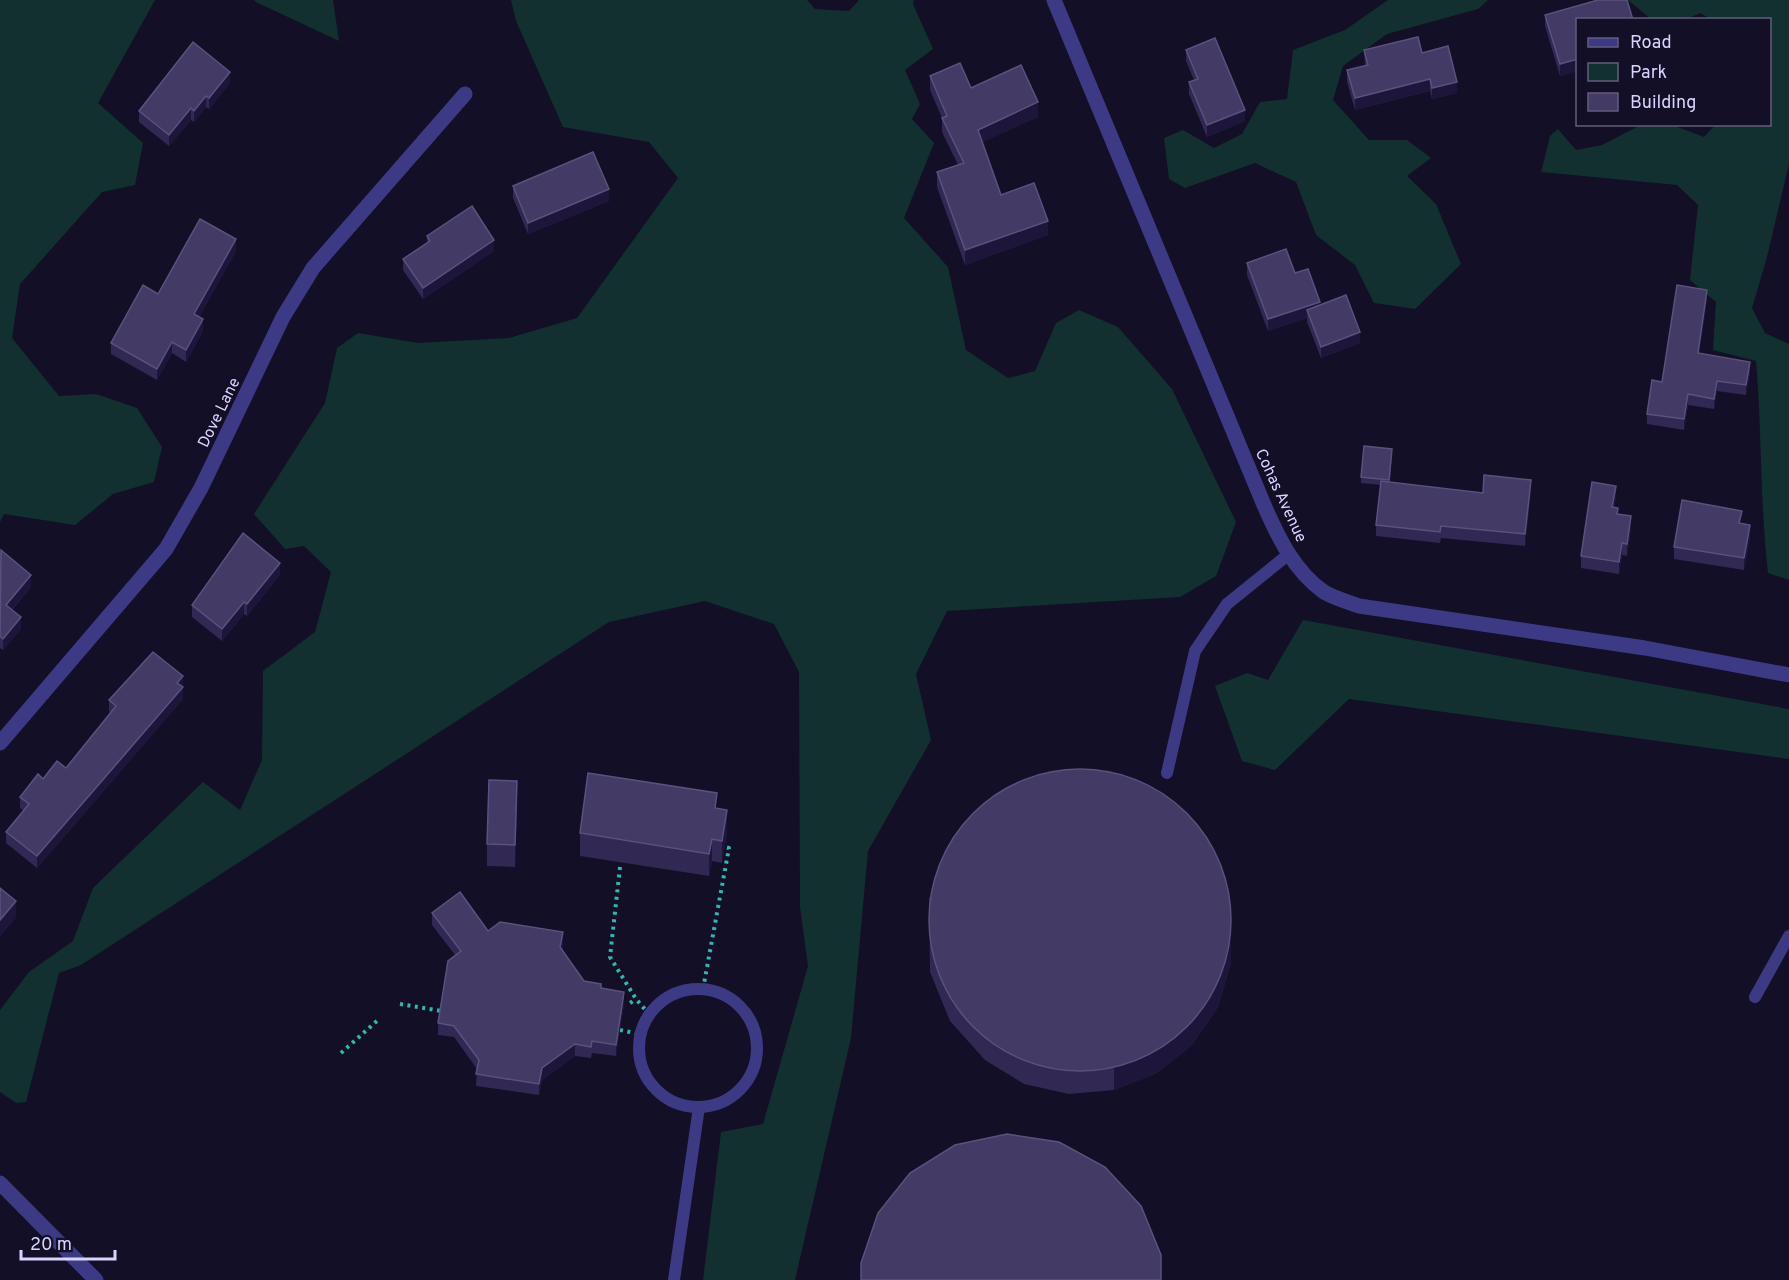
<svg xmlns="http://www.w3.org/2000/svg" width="1789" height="1280" font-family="Overpass,sans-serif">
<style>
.green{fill:#12302f}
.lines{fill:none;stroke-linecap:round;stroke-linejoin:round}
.path{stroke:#2fb8b0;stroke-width:4;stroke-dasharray:3 4.5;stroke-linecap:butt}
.service{stroke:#3d3a85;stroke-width:12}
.minor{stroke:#3d3a85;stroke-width:15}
.tertiary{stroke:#3d3a85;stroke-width:15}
.wall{fill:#312854}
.shaded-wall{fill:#1d163a}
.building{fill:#433a66;stroke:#5a527e;stroke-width:1.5}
.labels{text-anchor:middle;stroke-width:4.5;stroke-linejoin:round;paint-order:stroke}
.street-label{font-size:16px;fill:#d9d4ff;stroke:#130f26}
</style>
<rect width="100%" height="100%" fill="#130f26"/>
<g class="green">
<polygon points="0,0 155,0 98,103 143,143 135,185 102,192 20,284 12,338 59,396 96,394 137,408 162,447 154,482 113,494 75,525 4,514 0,522"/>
<polygon points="254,0 333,0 339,41 256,2"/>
<polygon points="511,0 807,0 815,9 849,11 859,0 914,0 913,4 933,49 905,70 920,104 912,119 934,143 904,218 948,267 966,350 1008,378 1035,371 1056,323 1079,310 1118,327 1172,389 1236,522 1216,576 1180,597 947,611 916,674 931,740 868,851 851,1038 795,1280 703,1280 721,1132 763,1124 808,966 800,907 799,672 774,624 705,601 609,622 81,965 59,973 26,1102 16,1103 0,1092 0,1010 29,972 73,941 93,888 203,782 240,810 262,760 263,671 315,632 331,572 304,546 285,549 254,514 325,403 337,348 358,333 418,343 509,338 577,318 678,178 649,142 563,127 516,21"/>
<polygon points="1388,0 1488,0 1478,9 1387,34 1343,66 1333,100 1369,140 1407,140 1431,158 1407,176 1436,204 1461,264 1415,309 1374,303 1355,265 1316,235 1296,182 1255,163 1185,188 1169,179 1164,138 1183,130 1214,148 1242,134 1260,102 1287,99 1293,50 1345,30"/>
<path d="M1628,0H1789V164L1767,257L1752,308L1765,333L1789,344V580L1768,573C1760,503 1762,432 1756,361L1713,350L1716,302L1690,280L1698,205L1677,185L1541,172L1550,136L1558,129L1576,150L1602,145L1641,125H1672L1704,137L1715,125L1770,124V20L1711,19L1700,13L1687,19H1651Z"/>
<polygon points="1303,620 1789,709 1789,759 1349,699 1275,770 1242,761 1215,686 1247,673 1268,680"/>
</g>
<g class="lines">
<g class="path">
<polyline points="620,867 610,957 636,999 649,1014"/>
<polyline points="703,989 729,848 725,847"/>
<polyline points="630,1003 636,999"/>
<polyline points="400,1004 442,1011"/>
<polyline points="620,1030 640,1034"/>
<polyline points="341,1053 377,1021"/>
</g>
<g class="service">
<polyline points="1167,773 1195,651 1227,604 1289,554"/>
<circle cx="698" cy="1048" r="59"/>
<polyline points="1755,997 1789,936"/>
<polyline points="674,1280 699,1107"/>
</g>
<g class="minor">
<polyline points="0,743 166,549 201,488 283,317 313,268 465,94"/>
<polyline points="0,1183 96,1280"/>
</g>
<path class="tertiary" d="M1054,0L1264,505C1278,537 1294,571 1324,592C1334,598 1348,602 1359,606L1645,648L1789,675"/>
</g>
<g class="wall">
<polygon points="1545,15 1578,20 1578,71 1560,76 1545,26"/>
<polygon points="1186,50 1245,121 1207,137 1189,94 1189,82 1194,80 1186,61"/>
<polygon points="1364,50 1422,53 1457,93 1432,99 1430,91 1355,110 1347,82 1347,70 1365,66"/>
<polygon points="930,76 971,88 1038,117 982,142 1001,195 1048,235 965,265 937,187 937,172 958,165 942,132 942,118 930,90"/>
<polygon points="230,83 209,109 206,107 194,122 191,120 169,146 139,122 139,111"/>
<polygon points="513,186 609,201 528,234 513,198"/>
<polygon points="427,236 494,251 423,299 403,270 403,259 427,242"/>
<polygon points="236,251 199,317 203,331 186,362 172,353 157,380 111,354 111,343 158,294"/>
<polygon points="1247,263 1295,273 1320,305 1360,343 1321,358 1307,322 1307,318 1268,331 1247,275"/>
<polygon points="1707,300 1699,353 1750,372 1746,395 1717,391 1714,409 1688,405 1684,430 1647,424 1647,414 1662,382"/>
<polygon points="1392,455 1390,482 1483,493 1531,491 1525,546 1441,538 1440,543 1376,536 1376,525 1381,485 1361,483 1361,477"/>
<polygon points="1616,497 1614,508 1618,514 1631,528 1627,556 1622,555 1619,574 1581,568 1581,556"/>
<polygon points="1741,524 1750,537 1744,570 1674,559 1674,547"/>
<polygon points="0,551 31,587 12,610 21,629 3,650 0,648"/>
<polygon points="280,575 247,616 244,614 222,641 192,617 192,605"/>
<polygon points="183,676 183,699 37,868 6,843 6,832 24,811 20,808 20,797 43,779 66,768 111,713 109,711 109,700"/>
<polygon points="517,803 515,867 487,866 487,844"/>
<polygon points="717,809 727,832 722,863 712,861 709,876 580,856 580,833"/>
<polygon points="929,897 1231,963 1218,1007 1192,1045 1157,1073 1114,1090 1069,1094 1024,1084 985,1060 950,1021 930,972"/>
<polygon points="432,913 488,931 563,944 562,950 584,981 601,988 624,1004 616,1056 592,1053 591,1058 575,1056 542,1080 539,1095 476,1086 477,1069 454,1037 438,1035 438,1023 455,955 432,925"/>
</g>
<g class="shaded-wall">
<polygon points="1578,59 1578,71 1560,76 1560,64"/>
<polygon points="230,72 230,83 209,109 209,98"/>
<polygon points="1430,79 1430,91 1355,110 1355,98"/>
<polygon points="1457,82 1457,93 1432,99 1432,88"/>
<polygon points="206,96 206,107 194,122 194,111"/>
<polygon points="1038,102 1038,117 978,144 978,130"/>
<polygon points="191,108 191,120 169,146 169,135"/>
<polygon points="1245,110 1245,121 1207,137 1207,125"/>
<polygon points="609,189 609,201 528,234 528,223"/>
<polygon points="1048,221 1048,235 965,265 965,250"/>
<polygon points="236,239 236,251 194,326 194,314"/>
<polygon points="494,240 494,251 423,299 423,288"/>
<polygon points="1707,290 1707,300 1698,363 1698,353"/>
<polygon points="1320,302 1320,314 1307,310 1307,318 1268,331 1268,319"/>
<polygon points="203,319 203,331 186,362 186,350"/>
<polygon points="1360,332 1360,343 1321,358 1321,347"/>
<polygon points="172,342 172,353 157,380 157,369"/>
<polygon points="1750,362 1750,372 1746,395 1746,385"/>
<polygon points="1717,381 1717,391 1714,409 1714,399"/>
<polygon points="1688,394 1688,405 1684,430 1684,419"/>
<polygon points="1531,480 1531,491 1525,546 1525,534"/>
<polygon points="1616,486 1616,497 1612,519 1612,507"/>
<polygon points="1631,516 1631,528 1627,556 1627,544"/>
<polygon points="1750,525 1750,537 1744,570 1744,558"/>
<polygon points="1622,543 1622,555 1619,574 1619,562"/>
<polygon points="280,563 280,575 247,616 247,604"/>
<polygon points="31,575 31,587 6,616 6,605"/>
<polygon points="244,602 244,614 222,641 222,629"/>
<polygon points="21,617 21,629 3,650 3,639"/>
<polygon points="183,676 183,699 37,868 37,856"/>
<polygon points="517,781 517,803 515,867 515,845"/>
<polygon points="727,810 727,832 722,863 722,841"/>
<polygon points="712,839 712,861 709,876 709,854"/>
<polygon points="16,901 16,918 0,937 0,920"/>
<polygon points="563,932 563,944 560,959 560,947"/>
<polygon points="1231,941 1231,963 1218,1007 1192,1045 1157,1073 1114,1090 1114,1068"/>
<polygon points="624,992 624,1004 616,1056 616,1045"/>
<polygon points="575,1044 575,1056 542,1080 539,1095 539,1084 542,1068"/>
</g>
<g class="building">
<polygon points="1598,0 1627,0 1633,20 1578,20 1578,59 1560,64 1545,15"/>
<polygon points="1418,37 1422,53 1448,46 1457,82 1432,88 1430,79 1355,98 1347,70 1368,65 1364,50"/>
<polygon points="1215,38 1245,110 1207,125 1189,82 1198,79 1186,50"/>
<polygon points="193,42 230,72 209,98 206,96 194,111 191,108 169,135 139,111"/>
<polygon points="960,63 971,88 1021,65 1038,102 978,130 1001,195 1034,183 1048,221 965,250 937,172 964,163 942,118 947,116 930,76"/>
<polygon points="593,152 609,189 528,223 513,186"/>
<polygon points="472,206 494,240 423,288 403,259 430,241 427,236"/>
<polygon points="200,219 236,239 194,314 203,319 186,350 172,342 157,369 111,343 143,285 158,294"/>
<polygon points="1286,249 1295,273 1308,269 1320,302 1268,319 1247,263"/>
<polygon points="1677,285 1707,290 1698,353 1750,362 1746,385 1717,381 1714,399 1688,394 1684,419 1647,414 1652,380 1662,382"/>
<polygon points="1346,295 1360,332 1321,347 1307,310"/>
<polygon points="1364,446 1392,449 1389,480 1361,477"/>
<polygon points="1484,475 1531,480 1525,534 1441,526 1440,532 1376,525 1381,481 1483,493"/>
<polygon points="1592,482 1616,486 1612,507 1618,508 1617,514 1631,516 1627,544 1622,543 1619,562 1581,556"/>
<polygon points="1682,500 1742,511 1739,523 1750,525 1744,558 1674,547"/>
<polygon points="243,533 280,563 247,604 244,602 222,629 192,605"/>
<polygon points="1,550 31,575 6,605 21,617 3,639 0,636"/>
<polygon points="153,652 183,676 177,683 183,687 37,856 6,832 29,804 20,797 38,774 43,779 57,761 66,768 116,706 109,700"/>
<circle cx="1080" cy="920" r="151"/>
<polygon points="588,773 717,793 715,808 727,810 722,841 712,839 709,854 580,833"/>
<polygon points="489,780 517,781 515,845 487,844"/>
<polygon points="0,888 16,901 0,920"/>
<polygon points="460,892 488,931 500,922 563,932 560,947 584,981 601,984 601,988 624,992 616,1045 592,1041 591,1047 575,1044 542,1068 539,1084 476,1074 479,1060 454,1026 438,1023 448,961 461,951 432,913"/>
<polygon points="1007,1134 1059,1142 1105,1167 1141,1206 1161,1255 1161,1280 861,1280 861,1263 878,1213 910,1173 955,1145"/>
</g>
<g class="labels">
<g class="street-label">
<text transform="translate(218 412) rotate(-64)" y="6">Dove Lane</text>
<text transform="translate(1282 495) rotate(65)" y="6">Cohas Avenue</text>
</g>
</g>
<rect x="1576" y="18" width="195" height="108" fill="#130f26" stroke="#625e7d" stroke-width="1.5"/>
<rect x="1588" y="38" width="30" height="9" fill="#3d3a85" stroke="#625e7d" stroke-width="1.5"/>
<text x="1630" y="48" font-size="18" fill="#d9d4ff">Road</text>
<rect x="1588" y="63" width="30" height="18" fill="#12302f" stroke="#625e7d" stroke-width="1.5"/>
<text x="1630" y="78" font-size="18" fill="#d9d4ff">Park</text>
<rect x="1588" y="93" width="30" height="18" fill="#433a66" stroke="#625e7d" stroke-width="1.5"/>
<text x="1630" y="108" font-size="18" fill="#d9d4ff">Building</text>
<path d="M21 1250v9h94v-9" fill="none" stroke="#d9d4ff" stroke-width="3"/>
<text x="30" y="1250" font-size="18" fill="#d9d4ff" stroke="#130f26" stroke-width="4.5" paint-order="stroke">20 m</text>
</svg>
